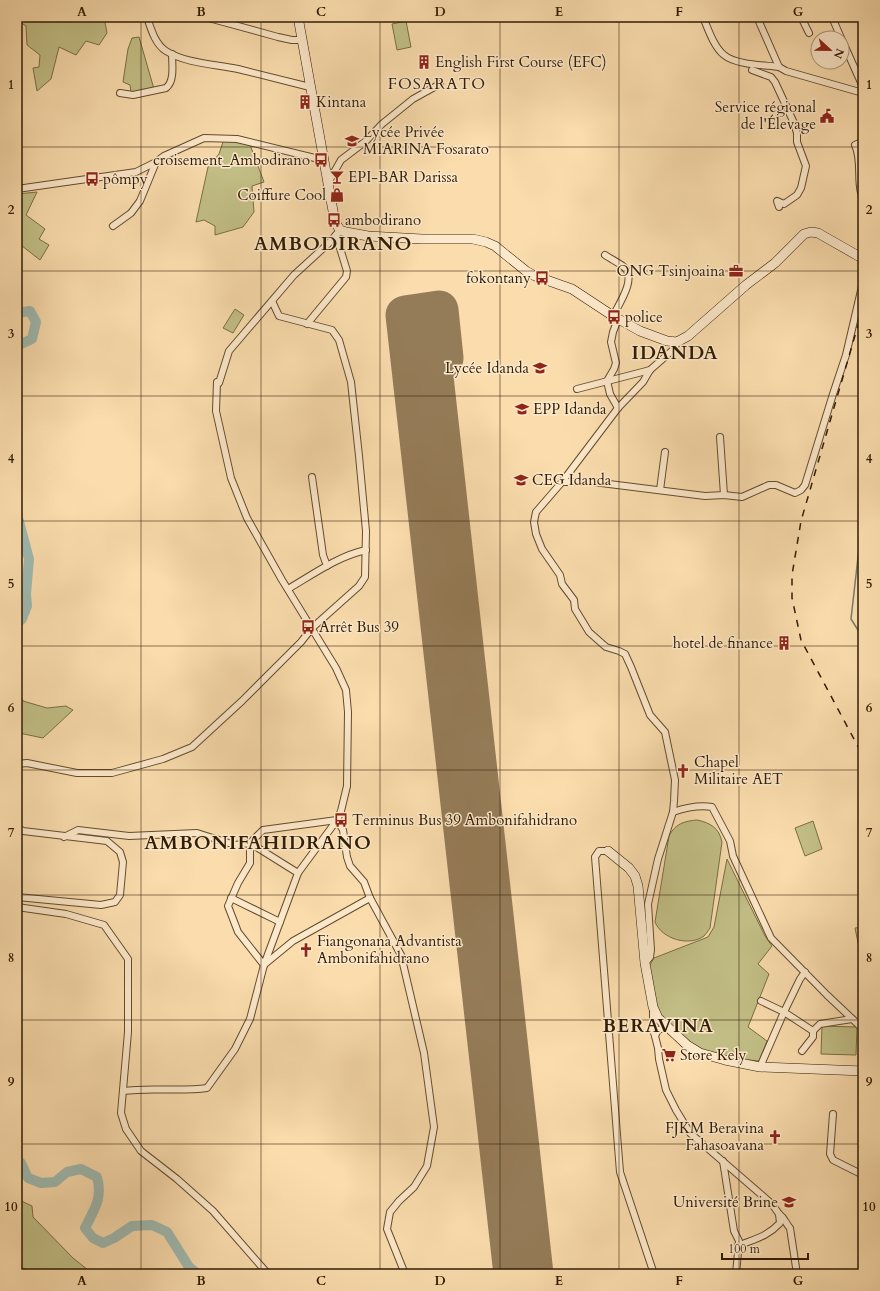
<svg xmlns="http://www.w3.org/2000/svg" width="880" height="1291" font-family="Cardo,serif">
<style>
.green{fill:#c2bf86;stroke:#796e45}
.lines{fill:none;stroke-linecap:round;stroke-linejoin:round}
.stream{stroke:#737b6c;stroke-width:1.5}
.river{stroke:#9fbab1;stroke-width:10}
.runway{stroke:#957c58;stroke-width:39}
.street-casing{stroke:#624c2e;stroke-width:8}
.secondary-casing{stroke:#301c04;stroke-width:10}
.street{stroke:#fce8ca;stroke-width:6}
.secondary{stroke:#fce8ca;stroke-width:9}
.rail{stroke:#301c04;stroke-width:1.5;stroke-dasharray:7 7;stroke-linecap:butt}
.grid{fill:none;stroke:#301c04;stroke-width:1;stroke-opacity:0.55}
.labels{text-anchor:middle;stroke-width:3;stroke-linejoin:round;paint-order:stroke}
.poi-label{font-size:15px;fill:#301c04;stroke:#fce8ca;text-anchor:start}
.neighbourhood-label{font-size:16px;letter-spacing:1px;fill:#301c04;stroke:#fce8ca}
.district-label{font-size:19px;font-weight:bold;letter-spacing:1px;fill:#301c04;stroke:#fce8ca}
.neatline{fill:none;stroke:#301c04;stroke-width:1.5}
.grid-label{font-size:13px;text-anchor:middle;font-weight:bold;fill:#301c04}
</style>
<rect width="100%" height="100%" fill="#fadcad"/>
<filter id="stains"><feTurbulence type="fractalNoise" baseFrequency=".005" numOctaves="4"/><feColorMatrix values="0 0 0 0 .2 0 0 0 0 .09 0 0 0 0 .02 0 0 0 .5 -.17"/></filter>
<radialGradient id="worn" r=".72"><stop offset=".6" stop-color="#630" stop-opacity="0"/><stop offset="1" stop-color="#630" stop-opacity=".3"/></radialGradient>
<g class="green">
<polygon points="17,17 104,17 107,33 99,45 86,41 76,55 59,47 51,79 37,91 33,68 39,67 40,55 27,45 26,26 17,20"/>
<polygon points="406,21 411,47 397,50 392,24"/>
<polygon points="139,37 154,89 135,93 131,92 130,85 123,82 128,49 132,38"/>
<polygon points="224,139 249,142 264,182 252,186 254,212 243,227 215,235 215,226 204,220 196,222 208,167 219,154"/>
<polygon points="37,192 26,215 45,229 39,239 49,245 40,260 17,242 17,194"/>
<polygon points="235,309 244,315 233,333 223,328"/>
<polygon points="17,687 23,701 47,708 66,706 73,710 43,738 19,733 17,729"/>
<path d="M697,820C711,823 719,828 722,842L710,928C708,931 706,934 704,936C689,947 662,939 655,922L669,836C675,824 684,821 697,820Z"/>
<polygon points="813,821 822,849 805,856 795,828"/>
<polygon points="727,859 765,936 772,946 758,964 769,974 748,1027 767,1041 759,1061 739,1059 715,1055 693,1045 661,1016 653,1001 648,968 654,958 708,937 714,927"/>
<polygon points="863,927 863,967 855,928"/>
<polygon points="822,1026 857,1027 856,1055 821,1054"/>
<polygon points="17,1199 32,1206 33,1217 73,1258 93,1274 41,1274 22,1268 17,1268"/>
</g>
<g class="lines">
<polyline class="stream" points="863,513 851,619 863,638"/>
<g class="river">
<polyline points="17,313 30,311 36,322 32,339 21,344 17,345"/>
<polyline points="17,514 29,559 26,594 27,606 22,619 17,623"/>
<path d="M17,1160L21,1163L28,1178L41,1183L55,1182L67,1172L81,1169L97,1177C103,1198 94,1210 85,1228L93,1238L103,1243L114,1238L132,1226L152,1225L167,1232L189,1267L198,1274"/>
</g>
<polyline class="runway" points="513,1274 405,315 439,310 444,358 433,368 534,1274"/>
<defs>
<g id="street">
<path d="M147,17C151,29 155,44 166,51C187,64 215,64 238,69C262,75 286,81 310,87"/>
<polyline points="205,17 278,37 292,40 302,40"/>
<path d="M703,17C708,29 714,47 724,55C736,65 764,65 779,67"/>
<polyline points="757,17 779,67 786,71 863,93"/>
<polyline points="801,17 809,33"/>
<polyline points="832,17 841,38"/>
<polyline points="842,40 863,87"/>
<polyline points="752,70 771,77 775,82 794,123 797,133 797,142 806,166 801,188 797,195 784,204 777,201 779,207"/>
<path d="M120,93L133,95L166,88C175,81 172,64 172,54"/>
<path d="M863,141L855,145C862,160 857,176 861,193L863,194"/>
<polyline points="328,183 341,160 366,141 382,124 413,99 440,84"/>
<polyline points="17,189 136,172 156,162 164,156 204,138 237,139 323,160"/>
<polyline points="113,226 131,213 140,201 156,162"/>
<path d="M605,255C611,259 619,263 624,267C637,278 619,304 613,316"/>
<polyline points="618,319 613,332 611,342 616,363 614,369 607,381 610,394 618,408"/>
<polyline points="307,324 346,277 347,271 336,235"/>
<polyline points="577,389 650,370"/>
<polyline points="720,437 724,495"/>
<polyline points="312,477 323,555 327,566"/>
<polyline points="562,482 593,482 705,496 724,495 742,497 769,485 776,485 795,493 801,490 805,485 833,394 846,355 863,282"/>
<polyline points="660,490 665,452"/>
<path d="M288,589C312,575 338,556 366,550"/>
<polyline points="17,764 27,763 77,773 112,773 163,759 192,747 242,701 301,642 312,628 359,586 365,577 366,531 359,456 351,382 339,340 332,330 279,316 272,301"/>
<path d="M673,812C685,808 699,805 712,807L730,841L733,856L771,938L827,995L863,1029"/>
<polyline points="337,820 343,830 347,857 350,866 364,882 370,898 401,955 424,1053 434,1127 427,1166 414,1187 399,1201 390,1212 387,1229 405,1274"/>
<polyline points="17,827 23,831 107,841 120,852 123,862 120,895 115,902 101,905 17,897"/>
<polyline points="64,837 78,830 129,836 197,833 235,845 250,843 263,830 337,820"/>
<polyline points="250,843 250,863 238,883 228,906 238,932 264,965"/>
<polyline points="250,843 298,873"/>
<polyline points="608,851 599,851 595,857 620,1172 654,1274"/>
<polyline points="231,898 280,922"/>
<polyline points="17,907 66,914 104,925 128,959 128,1032 121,1113 126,1129 141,1151 177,1179 213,1211 268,1274"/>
<polyline points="645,963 650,957 651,950 648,904 658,859 673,812 674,801 675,780 665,732 650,715 631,667 625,654 619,651 606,647 589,632 575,609 574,600 562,584 560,575 542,549 536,534 534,522 536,512 562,482 618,408 643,382 650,370 674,349 677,342"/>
<polyline points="265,964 293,941 370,898"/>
<polyline points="761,1001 784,1012 813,1031"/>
<polyline points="653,1010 653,1030 655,1036"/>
<path d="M667,1027L658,1030L655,1036L658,1048L659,1059L666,1090L676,1110L690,1133L772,1204L779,1214L780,1223C767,1237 754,1239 738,1246"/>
<polyline points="802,1051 813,1037 813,1031 820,1024 852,1019"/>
<polyline points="760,1067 784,1012 800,979 805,972"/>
<path d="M123,1091C151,1087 179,1092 207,1088L235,1049L250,1019L264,965L298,873L337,820L341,811L347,786L348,712L346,690L336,668L282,580L247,518L231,478L216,411L217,382L219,383L229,351L294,275L330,242L340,230"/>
<polyline points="833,1114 830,1154 833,1160 863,1175"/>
<polyline points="723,1161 734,1231 739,1241 736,1274"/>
<path d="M779,1214C786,1219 785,1223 790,1228L797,1274"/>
</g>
<g id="secondary">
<polyline points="298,17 335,222 340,230 346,232 368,236 422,239 473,239 486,242 495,246 526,271 535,276 572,289 613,316 640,331 667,341 677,342 688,336 746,285 775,263 804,234 811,232 818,233 860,257 863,257"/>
<polyline points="608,851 629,868 635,876 638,886 645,963 653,1007 658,1018 687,1045 700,1053 725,1060 760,1067 863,1071"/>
</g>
</defs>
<use href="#street" class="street-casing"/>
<use href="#secondary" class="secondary-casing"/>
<use href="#street" class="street"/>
<use href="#secondary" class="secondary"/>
<polyline class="rail" points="863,308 801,521 792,575 792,598 801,640 863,756"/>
</g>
<path class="grid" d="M141,17V1274M261,17V1274M380,17V1274M500,17V1274M619,17V1274M739,17V1274M17,147H863M17,271H863M17,396H863M17,521H863M17,646H863M17,770H863M17,895H863M17,1020H863M17,1144H863"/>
<defs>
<symbol id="building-bare" viewBox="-9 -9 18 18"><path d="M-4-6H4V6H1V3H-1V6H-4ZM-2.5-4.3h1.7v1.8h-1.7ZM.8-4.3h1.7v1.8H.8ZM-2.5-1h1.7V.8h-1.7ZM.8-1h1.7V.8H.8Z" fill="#8f2418" stroke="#fce8ca" stroke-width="2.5" paint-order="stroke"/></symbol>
<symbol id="civic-bare" viewBox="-9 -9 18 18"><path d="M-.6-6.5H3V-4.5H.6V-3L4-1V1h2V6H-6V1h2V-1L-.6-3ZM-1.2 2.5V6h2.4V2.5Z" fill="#8f2418" stroke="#fce8ca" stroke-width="2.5" paint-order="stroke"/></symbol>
<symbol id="school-bare" viewBox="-9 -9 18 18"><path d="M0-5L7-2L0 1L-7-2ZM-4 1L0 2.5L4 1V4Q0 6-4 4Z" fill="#8f2418" stroke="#fce8ca" stroke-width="2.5" paint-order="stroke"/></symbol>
<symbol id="bus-bare" viewBox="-9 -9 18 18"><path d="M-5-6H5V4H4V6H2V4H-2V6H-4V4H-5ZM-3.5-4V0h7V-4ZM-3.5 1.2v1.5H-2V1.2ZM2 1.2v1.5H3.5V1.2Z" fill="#8f2418" stroke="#fce8ca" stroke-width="2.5" paint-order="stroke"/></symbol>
<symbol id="bar-bare" viewBox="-9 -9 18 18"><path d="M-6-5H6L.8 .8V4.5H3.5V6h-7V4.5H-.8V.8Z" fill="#8f2418" stroke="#fce8ca" stroke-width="2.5" paint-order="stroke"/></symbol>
<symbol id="shop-bare" viewBox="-9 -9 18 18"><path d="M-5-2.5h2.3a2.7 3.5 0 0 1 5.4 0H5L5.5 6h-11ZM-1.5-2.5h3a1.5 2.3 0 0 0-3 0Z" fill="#8f2418" stroke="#fce8ca" stroke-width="2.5" paint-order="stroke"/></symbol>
<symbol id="office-bare" viewBox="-9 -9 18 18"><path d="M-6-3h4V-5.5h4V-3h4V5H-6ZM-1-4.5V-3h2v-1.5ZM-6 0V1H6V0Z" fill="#8f2418" stroke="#fce8ca" stroke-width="2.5" paint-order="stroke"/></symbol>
<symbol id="church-bare" viewBox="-9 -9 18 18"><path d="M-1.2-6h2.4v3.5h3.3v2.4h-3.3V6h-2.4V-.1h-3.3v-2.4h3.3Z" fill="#8f2418" stroke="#fce8ca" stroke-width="2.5" paint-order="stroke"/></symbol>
<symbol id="supermarket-bare" viewBox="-9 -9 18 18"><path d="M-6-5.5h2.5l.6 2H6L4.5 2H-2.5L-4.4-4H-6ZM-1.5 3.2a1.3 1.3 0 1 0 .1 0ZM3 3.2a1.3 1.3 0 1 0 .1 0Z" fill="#8f2418" stroke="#fce8ca" stroke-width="2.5" paint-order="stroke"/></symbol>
<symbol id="university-bare" viewBox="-9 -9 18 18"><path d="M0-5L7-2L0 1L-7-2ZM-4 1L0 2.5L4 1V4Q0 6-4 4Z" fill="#8f2418" stroke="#fce8ca" stroke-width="2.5" paint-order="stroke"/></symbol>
</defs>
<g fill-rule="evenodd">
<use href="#building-bare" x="414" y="52" width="20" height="20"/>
<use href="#building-bare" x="295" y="92" width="20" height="20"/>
<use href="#civic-bare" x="817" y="106" width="20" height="20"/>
<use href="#school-bare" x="342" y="131" width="20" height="20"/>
<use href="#bus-bare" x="311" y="150" width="20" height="20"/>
<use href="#bar-bare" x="327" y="167" width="20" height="20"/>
<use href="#bus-bare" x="82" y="169" width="20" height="20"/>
<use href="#shop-bare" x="327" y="185" width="20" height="20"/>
<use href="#bus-bare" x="324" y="210" width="20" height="20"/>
<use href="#office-bare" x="726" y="261" width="20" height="20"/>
<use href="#bus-bare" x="532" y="268" width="20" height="20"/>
<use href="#bus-bare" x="604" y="307" width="20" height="20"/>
<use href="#school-bare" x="530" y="358" width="20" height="20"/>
<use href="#school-bare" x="512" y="399" width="20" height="20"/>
<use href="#school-bare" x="511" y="470" width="20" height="20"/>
<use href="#bus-bare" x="298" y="617" width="20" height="20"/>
<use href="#building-bare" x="774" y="633" width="20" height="20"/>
<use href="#church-bare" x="673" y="761" width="20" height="20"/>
<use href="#bus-bare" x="331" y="810" width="20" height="20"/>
<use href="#church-bare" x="296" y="940" width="20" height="20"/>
<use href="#supermarket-bare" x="659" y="1045" width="20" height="20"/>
<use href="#church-bare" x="765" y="1127" width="20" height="20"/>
<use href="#university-bare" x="779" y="1192" width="20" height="20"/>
</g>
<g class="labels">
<g class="poi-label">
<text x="435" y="67">English First Course (EFC)</text>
<text x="316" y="107">Kintana</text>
<text x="816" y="112" text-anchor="end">Service régional<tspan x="816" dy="17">de l'Élevage</tspan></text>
<text x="363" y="137">Lycée Privée<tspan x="363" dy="17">MIARINA Fosarato</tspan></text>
<text x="310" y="165" text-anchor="end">croisement_Ambodirano</text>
<text x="348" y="182">EPI-BAR Darissa</text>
<text x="103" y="184">pômpy</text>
<text x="326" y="200" text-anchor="end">Coiffure Cool</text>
<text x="345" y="225">ambodirano</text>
<text x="725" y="276" text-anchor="end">ONG Tsinjoaina</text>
<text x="531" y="283" text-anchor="end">fokontany</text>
<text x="625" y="322">police</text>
<text x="529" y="373" text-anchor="end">Lycée Idanda</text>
<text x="533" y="414">EPP Idanda</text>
<text x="532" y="485">CEG Idanda</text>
<text x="319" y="632">Arrêt Bus 39</text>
<text x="773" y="648" text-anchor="end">hotel de finance</text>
<text x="694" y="767">Chapel<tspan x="694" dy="17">Militaire AET</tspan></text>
<text x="352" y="825">Terminus Bus 39 Ambonifahidrano</text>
<text x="317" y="946">Fiangonana Advantista<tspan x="317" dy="17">Ambonifahidrano</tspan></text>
<text x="680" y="1060">Store Kely</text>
<text x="764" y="1133" text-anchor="end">FJKM Beravina<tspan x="764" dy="17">Fahasoavana</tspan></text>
<text x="778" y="1207" text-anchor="end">Université Brine</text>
</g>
<g class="neighbourhood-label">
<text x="437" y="89">FOSARATO</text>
</g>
<g class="district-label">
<text x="333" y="250">AMBODIRANO</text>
<text x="675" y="359">IDANDA</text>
<text x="258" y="849">AMBONIFAHIDRANO</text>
<text x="658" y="1032">BERAVINA</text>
</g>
</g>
<rect width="880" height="1291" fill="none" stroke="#fadcad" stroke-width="44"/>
<g transform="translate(830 50) rotate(112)"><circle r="19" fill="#fce8ca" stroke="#aa967b"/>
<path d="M0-3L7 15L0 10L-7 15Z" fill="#8f2418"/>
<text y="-6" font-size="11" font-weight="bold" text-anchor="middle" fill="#301c04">N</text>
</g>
<path d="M722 1253v6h86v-6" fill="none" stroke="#301c04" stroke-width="2"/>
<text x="728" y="1253" font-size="12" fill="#301c04" stroke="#fce8ca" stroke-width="3" paint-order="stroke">100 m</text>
<rect x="22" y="22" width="836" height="1247" class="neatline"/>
<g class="grid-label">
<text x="82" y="16">A</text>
<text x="201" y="16">B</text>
<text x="321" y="16">C</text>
<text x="440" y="16">D</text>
<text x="559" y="16">E</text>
<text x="679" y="16">F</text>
<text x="798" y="16">G</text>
<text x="11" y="89">1</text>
<text x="869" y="89">1</text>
<text x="11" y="214">2</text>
<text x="869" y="214">2</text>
<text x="11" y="338">3</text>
<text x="869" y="338">3</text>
<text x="11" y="463">4</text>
<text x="869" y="463">4</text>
<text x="11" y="588">5</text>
<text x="869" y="588">5</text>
<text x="11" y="712">6</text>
<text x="869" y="712">6</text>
<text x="11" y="837">7</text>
<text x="869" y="837">7</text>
<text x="11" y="962">8</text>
<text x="869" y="962">8</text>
<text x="11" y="1086">9</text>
<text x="869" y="1086">9</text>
<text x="11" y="1211">10</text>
<text x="869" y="1211">10</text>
<text x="82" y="1285">A</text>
<text x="201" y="1285">B</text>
<text x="321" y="1285">C</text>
<text x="440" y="1285">D</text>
<text x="559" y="1285">E</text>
<text x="679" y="1285">F</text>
<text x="798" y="1285">G</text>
</g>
<rect width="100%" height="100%" filter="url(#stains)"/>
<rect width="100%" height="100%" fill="url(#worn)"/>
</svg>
